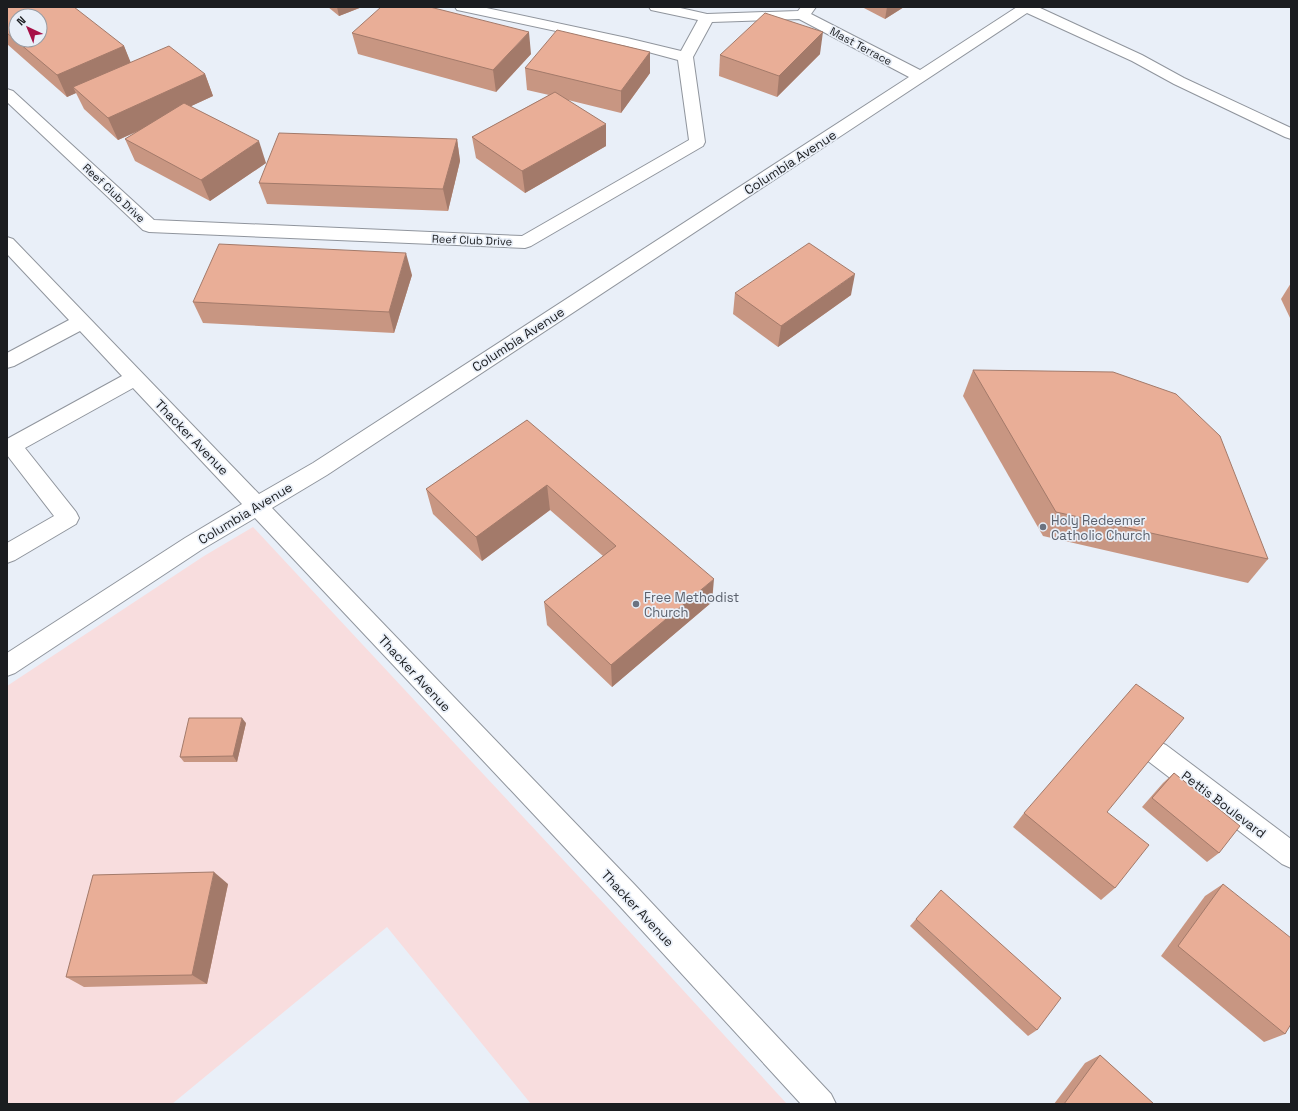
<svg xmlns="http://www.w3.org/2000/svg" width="1298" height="1111" font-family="'Space Grotesk',sans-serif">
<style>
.commercial{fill:#f8ddde}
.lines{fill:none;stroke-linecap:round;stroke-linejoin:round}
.minor-casing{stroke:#90959d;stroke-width:2}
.minor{fill:#fff;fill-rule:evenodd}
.wall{fill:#c89682}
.shaded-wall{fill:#a37a6a}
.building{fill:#e9ae97;stroke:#a37a6a;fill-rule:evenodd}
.worship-dot{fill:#6b7280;stroke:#e9eff8;stroke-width:1.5}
.labels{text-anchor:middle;stroke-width:3.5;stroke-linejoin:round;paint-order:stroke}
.far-street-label{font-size:11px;fill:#1b1d20;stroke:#e9eff8}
.street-label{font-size:13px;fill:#1b1d20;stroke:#e9eff8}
.worship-label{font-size:13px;fill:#5b616d;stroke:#e9eff8;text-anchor:start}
</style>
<rect width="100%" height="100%" fill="#e9eff8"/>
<polygon class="commercial" points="253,527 608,908 787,1104 531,1104 387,927 172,1104 7,1104 7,686 204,556"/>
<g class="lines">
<defs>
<g id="minor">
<polygon points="455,7 482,7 627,38 681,51 698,20 651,10 649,7 676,7 707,14 798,11 801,7 816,7 811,14 920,70 1017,7 1038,7 1142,55 1184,78 1291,128 1291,139 1285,137 1174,84 1132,61 1027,13 327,475 272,508 634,884 831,1094 836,1104 801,1104 616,902 255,518 201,550 15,673 7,676 7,653 185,538 242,504 133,388 25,448 76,512 79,518 76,524 15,560 7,563 7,543 54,516 7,455 7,439 122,376 80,331 14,366 7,368 7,353 69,320 7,254 7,237 13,239 259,494 313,463 909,77 799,19 712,22 693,57 705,142 703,146 531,246 525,248 149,232 143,230 7,102 7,89 13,91 154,220 522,236 689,140 678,60 626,46 462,11 457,10"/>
<polygon points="1157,741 1166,745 1291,839 1291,868 1282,864 1148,761 1145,753 1148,745"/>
</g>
</defs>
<use href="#minor" class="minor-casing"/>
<use href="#minor" class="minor"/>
</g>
<g class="wall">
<polygon points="7,7 124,46 130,62 205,74 213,96 191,106 266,163 210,201 135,161 125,139 141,130 118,140 84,109 76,93 67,97 7,44"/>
<polygon points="328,7 362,7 339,16"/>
<polygon points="862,7 904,7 885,19"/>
<polygon points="352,33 531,54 496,92 358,54"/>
<polygon points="650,52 650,73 621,113 568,100 606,146 525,193 476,158 472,137 549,95 527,90 525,68"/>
<polygon points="820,54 777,97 719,76 720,55"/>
<polygon points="457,139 460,161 448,211 267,204 259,183"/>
<polygon points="412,275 394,333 203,323 193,302"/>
<polygon points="1291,283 1291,320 1281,299"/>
<polygon points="735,293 851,295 778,347 733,314"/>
<polygon points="973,370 1268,559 1248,583 1043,536 963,396"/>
<polygon points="527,420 712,602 612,687 547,625 544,602 603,556 550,510 482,561 433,514 426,489"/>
<polygon points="246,723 237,762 184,762 180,757"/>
<polygon points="1174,773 1219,853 1207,862 1142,807 1163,783"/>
<polygon points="1107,812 1115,888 1101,900 1013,827 1024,813"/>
<polygon points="228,884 207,984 84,987 66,977"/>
<polygon points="1223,884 1285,1034 1264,1042 1161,956 1205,896"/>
<polygon points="916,919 1037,1030 1028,1036 910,926"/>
<polygon points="1100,1055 1154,1104 1054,1104 1085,1063"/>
</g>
<g class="shaded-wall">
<polygon points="337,7 362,7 339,16"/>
<polygon points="887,7 904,7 885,19"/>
<polygon points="529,32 531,54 496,92 493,70"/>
<polygon points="823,32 820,54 777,97 779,76"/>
<polygon points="124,46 133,68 73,87 76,93 67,97 57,75"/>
<polygon points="650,52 650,73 621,113 621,91"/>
<polygon points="205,74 213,96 118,140 108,118"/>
<polygon points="606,124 606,146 525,193 522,171"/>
<polygon points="457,139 460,161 448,211 443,189"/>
<polygon points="259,141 266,163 210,201 201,180"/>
<polygon points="406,253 412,275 394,333 389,312"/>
<polygon points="855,274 851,295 778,347 781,326"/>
<polygon points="547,485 550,510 482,561 476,537"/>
<polygon points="714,579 712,602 612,687 611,665"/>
<polygon points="242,718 246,723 237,762 233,756"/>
<polygon points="214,872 228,884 207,984 192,975"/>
</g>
<g class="building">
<path d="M7,7H74L124,46L57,75L7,33ZM16,16H40V40H16Z"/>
<polygon points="381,7 430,7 529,32 493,70 352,33"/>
<polygon points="765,13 823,32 779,76 720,55"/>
<polygon points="557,30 650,52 621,91 525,68"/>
<polygon points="169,46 205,74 108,118 73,87"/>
<polygon points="555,92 606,124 522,171 472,137"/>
<polygon points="184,103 259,141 201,180 125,139"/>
<polygon points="279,133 457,139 443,189 259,183"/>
<polygon points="809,243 855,274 781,326 735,293"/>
<polygon points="219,244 406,253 389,312 193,302"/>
<polygon points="973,370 1113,372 1176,394 1220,436 1268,559 1056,512"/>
<polygon points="527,420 714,579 611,665 544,602 616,546 547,485 476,537 426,489"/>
<polygon points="1136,684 1184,718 1107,812 1149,845 1115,888 1024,813"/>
<polygon points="189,718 242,718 233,756 180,757"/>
<polygon points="1174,773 1240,826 1219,853 1152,798"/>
<polygon points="214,872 192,975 66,977 93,875"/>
<polygon points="1223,884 1291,938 1291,1024 1285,1034 1178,946"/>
<polygon points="941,890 1061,998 1037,1030 916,919"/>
<polygon points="1100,1055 1154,1104 1064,1104"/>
</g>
<g class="worship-dot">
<circle cx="1043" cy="527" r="4"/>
<circle cx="636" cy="604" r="4"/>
</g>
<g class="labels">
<g class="far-street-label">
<text transform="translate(861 46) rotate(28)" y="4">Mast Terrace</text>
<text transform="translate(114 193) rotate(43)" y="4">Reef Club Drive</text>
<text transform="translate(472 240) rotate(2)" y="4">Reef Club Drive</text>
</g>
<g class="street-label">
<text transform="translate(790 162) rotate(-33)" y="5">Columbia Avenue</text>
<text transform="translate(518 339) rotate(-33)" y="5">Columbia Avenue</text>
<text transform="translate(192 437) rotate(46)" y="5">Thacker Avenue</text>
<text transform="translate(245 513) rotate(-31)" y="5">Columbia Avenue</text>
<text transform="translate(415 673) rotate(47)" y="5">Thacker Avenue</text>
<text transform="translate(1224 804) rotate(37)" y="5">Pettis Boulevard</text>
<text transform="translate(638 908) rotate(47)" y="5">Thacker Avenue</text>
</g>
<g class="worship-label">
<text x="1051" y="525">Holy Redeemer<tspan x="1051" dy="15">Catholic Church</tspan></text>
<text x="644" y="602">Free Methodist<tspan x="644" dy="15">Church</tspan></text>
</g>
</g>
<rect width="1298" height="1111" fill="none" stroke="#1b1d20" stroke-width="16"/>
<g transform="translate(28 28) rotate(316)"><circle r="19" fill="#e9eff8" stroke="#979ba2"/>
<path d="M0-3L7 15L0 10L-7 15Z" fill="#a61047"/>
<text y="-6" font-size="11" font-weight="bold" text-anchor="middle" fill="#1b1d20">N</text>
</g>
</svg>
